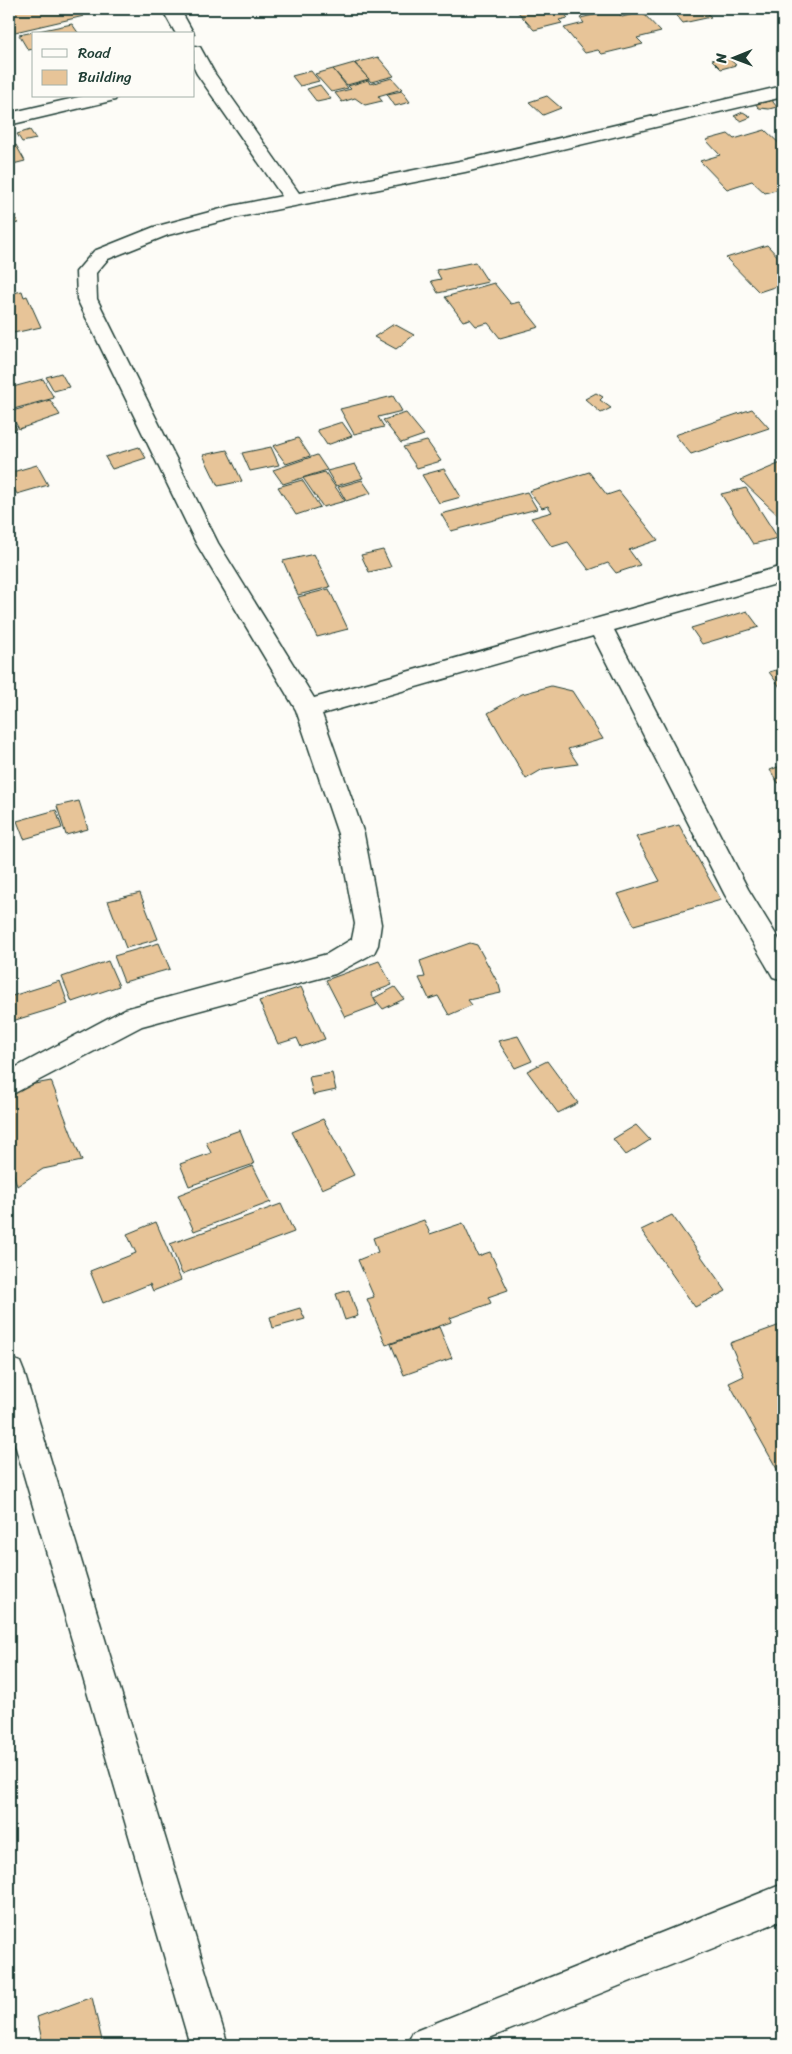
<svg xmlns="http://www.w3.org/2000/svg" width="792" height="2054" font-family="Sriracha,sans-serif">
<style>
.building{fill:#e7c498;stroke:#1f3d34}
.lines{fill:none;stroke-linecap:round;stroke-linejoin:round}
.minor-casing{stroke:#1f3d34;stroke-width:3}
.minor{fill:#fdfcf7;fill-rule:evenodd}
</style>
<rect width="100%" height="100%" fill="#fdfcf7"/>
<filter id="ink" filterUnits="userSpaceOnUse"><feTurbulence type="fractalNoise" baseFrequency=".02" numOctaves="2"/><feDisplacementMap in="SourceGraphic" scale="10" xChannelSelector="R" yChannelSelector="G"/><feConvolveMatrix kernelMatrix="1 2 1 2 8 2 1 2 1" color-interpolation-filters="sRGB"/></filter>
<g filter="url(#ink)">
<g class="building">
<polygon points="9,9 79,9 84,16 15,32 9,22"/>
<polygon points="526,9 549,9 552,13 562,11 568,18 559,20 562,23 534,30 517,11"/>
<polygon points="585,9 602,9 603,11 589,14"/>
<polygon points="671,9 719,9 706,12 711,17 683,23"/>
<polygon points="616,10 622,17 642,12 661,32 637,38 643,44 602,54 598,50 585,53 564,28 584,23 580,18"/>
<polygon points="72,24 79,34 34,34 34,49 28,50 19,35"/>
<polygon points="726,56 736,65 721,69 712,60"/>
<polygon points="378,57 394,76 371,82 355,63"/>
<polygon points="354,63 369,79 347,85 333,69"/>
<polygon points="333,69 348,88 331,92 315,74"/>
<polygon points="311,71 319,81 300,86 292,76"/>
<polygon points="392,78 402,89 378,96 382,101 365,105 355,98 342,102 335,93 351,89 348,86 368,80 370,84"/>
<polygon points="320,85 331,99 317,102 307,89"/>
<polygon points="402,91 410,102 395,106 387,94"/>
<polygon points="547,96 561,108 543,115 529,102"/>
<polygon points="773,99 773,102 777,107 769,109 759,108 753,101"/>
<polygon points="743,112 751,117 741,121 734,116"/>
<polygon points="30,130 36,139 22,142 17,134"/>
<polygon points="765,130 783,147 783,188 765,193 752,181 727,189 700,161 720,155 706,140 728,134 734,139"/>
<polygon points="16,145 25,161 9,165 9,147"/>
<polygon points="9,196 18,223 9,225"/>
<polygon points="767,245 783,262 783,284 759,292 726,258"/>
<polygon points="475,262 488,282 438,293 431,281 441,279 436,270"/>
<polygon points="494,283 511,304 519,302 539,327 500,338 488,323 476,326 470,319 463,321 445,297"/>
<polygon points="22,291 24,297 27,296 41,327 9,334 9,294"/>
<polygon points="394,324 414,335 396,349 374,337"/>
<polygon points="61,373 69,387 54,391 46,377"/>
<polygon points="43,379 54,398 10,410 9,388"/>
<polygon points="596,393 603,397 600,400 611,408 601,413 585,399"/>
<polygon points="393,396 402,411 378,417 384,427 354,434 340,409"/>
<polygon points="50,400 60,415 19,429 9,412"/>
<polygon points="752,409 769,428 691,454 675,435"/>
<polygon points="406,413 424,435 401,443 383,420"/>
<polygon points="9,416 17,429 9,433 12,438 9,439"/>
<polygon points="342,422 352,436 327,445 317,430"/>
<polygon points="298,438 310,456 286,464 273,446"/>
<polygon points="427,441 441,461 417,468 403,447"/>
<polygon points="139,447 146,458 112,469 105,457"/>
<polygon points="271,447 279,465 250,471 242,453"/>
<polygon points="227,450 242,481 218,486 203,455"/>
<polygon points="317,455 327,470 283,484 273,470"/>
<polygon points="783,462 783,520 741,480"/>
<polygon points="355,464 363,478 336,486 327,471"/>
<polygon points="37,465 48,485 17,494 9,479 9,473"/>
<polygon points="444,469 461,497 439,503 422,475"/>
<polygon points="325,472 345,501 323,507 303,478"/>
<polygon points="589,472 607,495 619,491 658,540 629,550 640,565 616,573 608,563 589,570 568,542 552,547 531,518 552,512 548,506 542,508 529,491"/>
<polygon points="302,480 320,507 296,515 278,487"/>
<polygon points="362,480 371,493 346,501 338,487"/>
<polygon points="746,488 778,538 753,544 721,494"/>
<polygon points="527,492 537,509 451,531 441,514"/>
<polygon points="383,550 391,567 369,572 361,555"/>
<polygon points="314,554 330,587 298,595 283,561"/>
<polygon points="329,589 348,629 317,637 298,597"/>
<polygon points="747,611 759,627 702,644 691,628"/>
<polygon points="783,668 783,691 769,672"/>
<polygon points="551,686 572,691 603,739 568,749 578,764 543,769 526,779 488,713 522,694"/>
<polygon points="783,765 783,781 778,783 770,770"/>
<polygon points="79,801 88,829 66,835 57,806"/>
<polygon points="56,810 62,828 24,839 17,821"/>
<polygon points="679,825 721,900 634,925 618,894 660,881 636,837"/>
<polygon points="140,893 158,939 126,948 108,901"/>
<polygon points="159,943 170,969 124,982 114,956"/>
<polygon points="470,943 477,945 499,985 501,993 468,1000 472,1005 449,1015 438,996 429,999 419,978 425,977 420,961"/>
<polygon points="108,961 119,986 72,1002 62,977"/>
<polygon points="379,961 392,985 371,993 377,1005 345,1017 326,980"/>
<polygon points="60,981 68,1004 9,1022 9,997"/>
<polygon points="301,987 325,1039 301,1047 297,1038 278,1044 259,1001"/>
<polygon points="395,987 404,999 383,1009 374,998"/>
<polygon points="518,1036 532,1061 515,1068 498,1041"/>
<polygon points="547,1061 578,1103 558,1113 527,1071"/>
<polygon points="332,1073 336,1090 313,1095 309,1077"/>
<polygon points="51,1081 82,1161 43,1169 17,1186 9,1158 9,1094 13,1088"/>
<polygon points="323,1119 354,1175 322,1189 292,1132"/>
<polygon points="636,1125 650,1140 626,1155 613,1139"/>
<polygon points="240,1130 254,1164 189,1186 180,1164 211,1153 206,1142"/>
<polygon points="253,1166 271,1202 194,1231 178,1195"/>
<polygon points="281,1204 294,1232 182,1274 170,1244"/>
<polygon points="672,1215 726,1291 695,1307 641,1230"/>
<polygon points="424,1220 430,1234 463,1223 478,1256 490,1252 508,1290 488,1297 491,1303 450,1318 451,1322 386,1345 367,1299 374,1297 358,1260 378,1252 373,1238"/>
<polygon points="156,1222 181,1280 153,1291 150,1284 103,1303 90,1271 136,1253 127,1234"/>
<polygon points="349,1290 358,1316 345,1320 336,1294"/>
<polygon points="300,1308 305,1319 273,1328 270,1317"/>
<polygon points="783,1324 783,1480 729,1383 744,1376 730,1343"/>
<polygon points="439,1327 452,1358 404,1375 391,1344"/>
<polygon points="92,1997 103,2045 43,2045 37,2017"/>
</g>
<g class="lines">
<defs>
<g id="minor">
<polygon points="162,9 180,9 194,34 176,34"/>
<polygon points="194,46 200,47 215,74 299,193 465,160 783,86 783,97 465,172 234,218 168,235 108,259 96,273 97,299 218,543 314,698 783,566 783,582 614,630 748,889 783,946 783,980 773,977 725,895 593,636 322,714 364,834 381,924 378,945 374,953 335,974 142,1026 9,1096 9,1071 125,1009 327,954 352,939 355,924 338,834 296,710 196,543 77,299 76,272 94,251 154,227 232,206 282,196 197,74 194,68"/>
<polygon points="83,96 117,96 115,100 9,125 9,113"/>
<polygon points="9,1358 20,1362 24,1372 228,2045 190,2045 9,1424"/>
<polygon points="783,1884 783,1920 472,2045 407,2045 413,2032"/>
</g>
</defs>
<use href="#minor" class="minor-casing"/>
<use href="#minor" class="minor"/>
</g>
</g>
<rect width="792" height="2054" fill="none" stroke="#fdfcf7" stroke-width="30"/>
<rect x="15" y="15" width="762" height="2024" fill="none" stroke="#1f3d34" stroke-width="2" filter="url(#ink)"/>
<rect x="32" y="32" width="162" height="65" fill="#fdfcf7" stroke="#a4b0a9"/>
<rect x="42" y="49" width="25" height="8" fill="#fdfcf7" stroke="#a4b0a9"/>
<text x="78" y="58" font-size="15" fill="#1f3d34">Road</text>
<rect x="42" y="70" width="25" height="15" fill="#e7c498" stroke="#a4b0a9"/>
<text x="78" y="82" font-size="15" fill="#1f3d34">Building</text>
<g transform="translate(734 58) rotate(269)" stroke="#fdfcf7" stroke-width="4" paint-order="stroke">
<path d="M0-4L9 19L0 12L-9 19Z" fill="#1f3d34"/>
<text y="-8" font-size="14" font-weight="bold" text-anchor="middle" fill="#1f3d34">N</text>
</g>
</svg>
